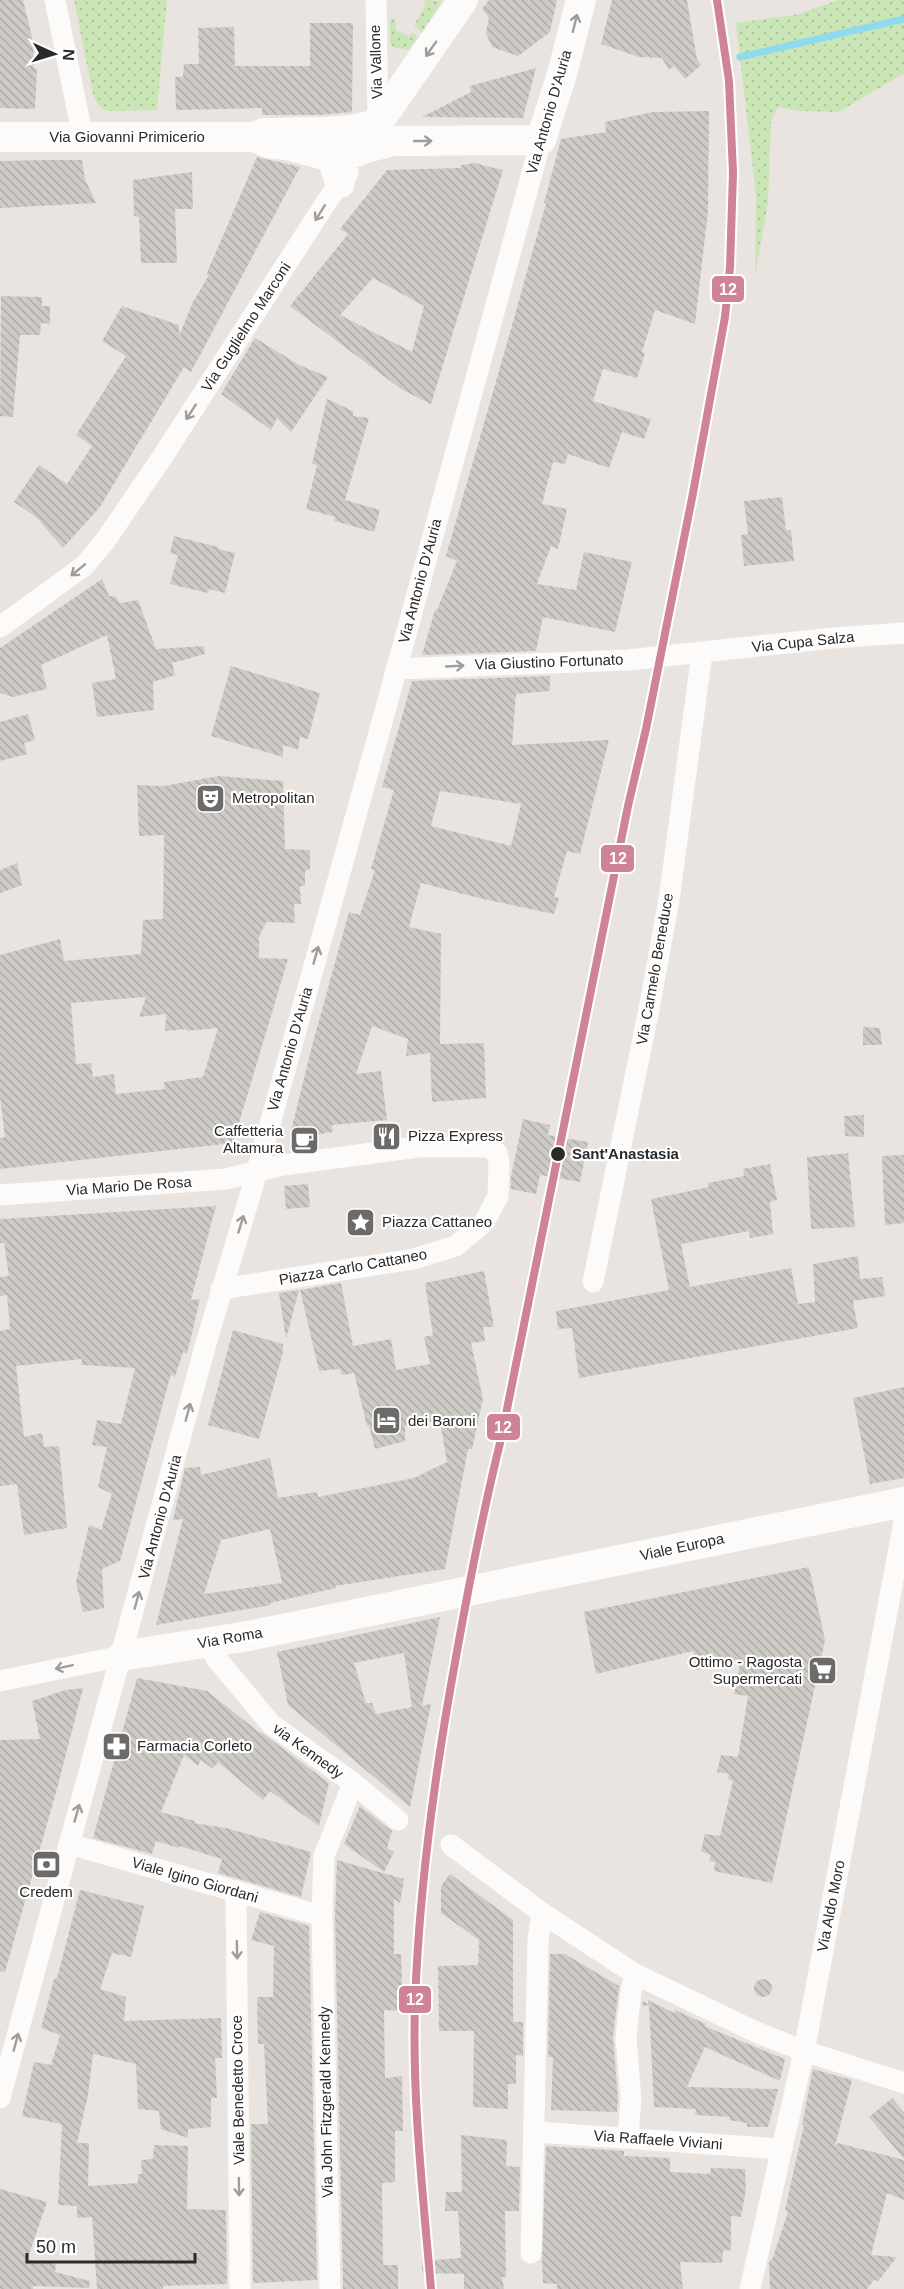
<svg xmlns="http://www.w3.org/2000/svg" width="904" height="2289" font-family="Helvetica,sans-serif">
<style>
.grass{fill:url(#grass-dots)}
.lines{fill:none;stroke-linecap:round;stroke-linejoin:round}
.stream{stroke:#8fdaee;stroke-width:7}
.building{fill:url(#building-back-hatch);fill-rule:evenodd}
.street{stroke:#fcfbfa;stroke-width:21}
.secondary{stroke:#fcfbfa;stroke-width:30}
.rail-1-casing{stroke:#fff;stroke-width:12}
.rail-1{stroke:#ce8399;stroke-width:8}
.oneway{stroke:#9e9d9c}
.stop-dot{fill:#2a2a2a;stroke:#fff;stroke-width:2}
.labels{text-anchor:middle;stroke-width:4.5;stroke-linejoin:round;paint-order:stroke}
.street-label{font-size:15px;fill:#2a2a2a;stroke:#fff}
.poi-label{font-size:15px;fill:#2a2a2a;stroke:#fff;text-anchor:start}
.stop-label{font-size:15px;font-weight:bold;fill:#2a2a2a;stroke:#fff;text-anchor:start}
.line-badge{stroke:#fff;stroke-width:2}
.badge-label{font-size:16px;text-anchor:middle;font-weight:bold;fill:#fff}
</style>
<defs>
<pattern id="grass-dots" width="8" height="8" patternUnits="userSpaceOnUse" patternTransform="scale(1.5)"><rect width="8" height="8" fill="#cbe6b6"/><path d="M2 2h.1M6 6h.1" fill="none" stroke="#aec59d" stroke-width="1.8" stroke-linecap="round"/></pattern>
<pattern id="building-back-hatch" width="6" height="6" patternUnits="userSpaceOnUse" patternTransform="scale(1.5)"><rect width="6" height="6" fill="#cecac6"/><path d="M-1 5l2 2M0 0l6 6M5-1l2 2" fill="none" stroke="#b1aeaa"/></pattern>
</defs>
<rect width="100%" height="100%" fill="#e9e4df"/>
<g class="grass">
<polygon points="74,0 167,0 157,110 106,111 98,105 93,94"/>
<polygon points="424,0 442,1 422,32 414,25 425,6"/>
<polygon points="838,0 904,0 904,73 839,112 799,111 778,107 771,121 768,203 755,275 756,195 736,23 800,14"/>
<polygon points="390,19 395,19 396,30 409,36 413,32 418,37 408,50 393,47 390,43"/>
</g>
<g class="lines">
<polyline class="stream" points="740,57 904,19"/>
</g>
<g class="building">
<polygon points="0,0 23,0 33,41 34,68 37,69 35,109 0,108"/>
<polygon points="489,0 557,0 550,32 518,56 492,47 486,33 489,18 482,9"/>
<polygon points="612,0 687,0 697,59 701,65 685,79 674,66 669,70 662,58 639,57 601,44"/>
<polygon points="310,23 353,23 352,112 321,115 262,115 262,108 176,110 175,77 183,77 184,64 199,64 198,28 234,27 235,66 310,66"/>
<polygon points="536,68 523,118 422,117 471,92 470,86"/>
<polygon points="709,111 708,211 695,324 655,310 642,352 645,353 637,378 603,369 593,401 651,419 644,439 622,432 609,468 568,454 565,464 553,462 542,504 567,509 558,549 551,546 537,584 576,590 584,552 632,562 615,632 543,617 536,651 422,655 435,610 437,610 457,561 446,556 513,322 546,203 544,203 561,139 606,132 605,122 653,112"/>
<polygon points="257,157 300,167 191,372 184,367 100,507 63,548 36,517 14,502 39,465 67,484 92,446 76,435 126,356 102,341 122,306 179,325 179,336 193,302 209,275 206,275"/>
<polygon points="45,160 82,160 85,179 96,203 0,208 0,161"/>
<path d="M474,163L503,170L431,404L401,389L290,306L348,234L340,229L387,170L460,168L462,165ZM373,278L424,306L412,352L340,315Z"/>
<polygon points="192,172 193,209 175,209 177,263 141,263 139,217 134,216 133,180"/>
<polygon points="1,296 42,297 42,306 50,306 50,324 41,323 40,335 20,335 13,417 0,416"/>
<polygon points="255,338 299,365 328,377 291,432 277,418 271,430 221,394"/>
<polygon points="327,399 353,411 353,416 369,418 345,500 380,510 374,532 334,521 335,517 306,509 317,465 312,464"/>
<polygon points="782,497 786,530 791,530 794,561 744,566 741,535 748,534 744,501"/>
<polygon points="174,536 218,547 218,549 235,553 225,593 209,589 208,593 170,584 178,555 170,553"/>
<polygon points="102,579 109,596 116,597 120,603 138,600 156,649 204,646 205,654 172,663 175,675 153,682 154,710 97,717 92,683 116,679 107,635 41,665 47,689 13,697 0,693 0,648"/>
<polygon points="231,666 320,693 308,739 300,737 298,750 283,745 283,757 211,736"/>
<path d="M550,676V691L516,694L512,745L609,740L580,854L567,851L554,897L559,898L554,914L479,898L421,883L409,927L441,934L440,1044L484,1043L486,1098L432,1102L430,1053L406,1056L408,1039L372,1026L356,1074L381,1071L387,1120L332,1125L333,1132L301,1137L291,1131L312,1046L349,912L360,915L375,870L371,869L394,790L382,787L412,681ZM440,791L521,804L511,846L431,826Z"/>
<polygon points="28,714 35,740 24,743 27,754 0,761 0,722"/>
<path d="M219,776L283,781L285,849L310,850V869L305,871V886H300L301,904H294L295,923L266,922L259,937V958L288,959L233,1143L0,1169V1138L5,1137L0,1096V955L60,939L64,961L141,954L143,920L163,919L164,835L139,836L137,785L164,786ZM146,997L139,1017L166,1014L165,1031L187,1029L186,1031L218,1028L203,1077L164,1082L165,1089L116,1094L114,1074L93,1077L91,1063L76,1064L71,1003Z"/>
<polygon points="17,863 22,885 0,893 0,870"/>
<polygon points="863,1027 880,1028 882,1045 863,1045"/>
<polygon points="864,1115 864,1137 845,1136 844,1116"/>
<polygon points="523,1119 550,1125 548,1135 588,1142 580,1182 540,1175 536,1194 511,1189 511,1177"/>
<polygon points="848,1153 855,1227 811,1229 807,1157"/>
<polygon points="904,1155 904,1223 885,1225 882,1156"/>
<polygon points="770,1164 777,1200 770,1202 773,1234 750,1238 749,1231 681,1244 690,1287 791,1268 798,1304 815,1302 813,1264 858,1256 860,1279 882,1277 885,1296 853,1301 858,1328 579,1378 572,1328 558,1329 556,1311 669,1290 651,1199 709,1187 708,1183 744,1176 743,1169"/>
<polygon points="308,1184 310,1207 286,1209 284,1186"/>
<polygon points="216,1206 191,1300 200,1299 187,1354 183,1352 175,1377 171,1374 120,1561 102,1569 104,1608 83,1612 76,1582 89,1525 101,1530 112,1494 98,1487 107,1447 92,1445 97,1420 121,1424 135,1368 81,1365 82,1359 16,1366 24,1437 42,1433 44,1447 59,1446 67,1528 24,1535 17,1484 0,1486 0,1331 10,1329 7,1295 0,1296 0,1277 9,1276 4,1243 0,1243 0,1219"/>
<path d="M484,1271L494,1327H483L485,1341L471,1343L483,1399L472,1449H468L445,1569L335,1586L336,1588L270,1603L271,1605L156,1625L183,1519L173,1520L185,1468L200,1467L201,1475L270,1458L278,1498L317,1492L318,1497L414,1478L447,1462L440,1421L405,1426V1441L375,1449L369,1426H367L354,1373L342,1375L340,1369L319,1371L300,1290L341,1283L353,1346L391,1339L396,1370L430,1364L424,1337L433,1335L425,1283ZM270,1529L282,1583L204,1594L221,1540Z"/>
<polygon points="299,1290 286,1339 279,1293"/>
<polygon points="233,1330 283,1344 283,1352 259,1439 208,1425"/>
<polygon points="904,1387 904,1478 870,1484 853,1398"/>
<polygon points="809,1567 825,1640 772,1883 714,1871 715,1862 709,1861 711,1855 701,1851 705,1834 720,1836 733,1781 728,1779 729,1774 717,1772 721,1755 738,1757 748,1696 734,1694 741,1659 697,1670 693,1651 596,1674 584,1612"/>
<path d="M440,1617L422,1706L431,1704L410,1807L288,1705L277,1652ZM404,1653L412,1707L376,1714L372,1703H366L354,1663Z"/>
<polygon points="137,1678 207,1691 260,1733 261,1732 329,1783 319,1826 270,1791 263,1800 218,1762 213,1769 201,1760 198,1766 184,1755 161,1812 195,1821 194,1823 226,1828 311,1852 301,1897 218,1873 222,1859 180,1846 179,1848 156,1841 152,1854 93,1838"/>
<polygon points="83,1688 58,1785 5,1972 0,1971 0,1740 40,1739 32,1701 66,1690"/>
<polygon points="360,1806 392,1831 387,1848 394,1852 384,1872 344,1844"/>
<polygon points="337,1860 404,1879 400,1903 394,1899 394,1954 401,1954 403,2011 384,2010 385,2078 402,2076 403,2131 395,2131 395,2182 382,2183 383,2265 398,2265 398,2289 343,2289 335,1916"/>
<polygon points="450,1874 513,1920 513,2022 523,2022 523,2056 516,2055 516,2084 508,2084 508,2109 473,2107 474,2031 439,2031 438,1966 478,1965 479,1940 441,1913 441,1886"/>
<polygon points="80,1890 144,1906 131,1957 112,1953 100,1989 126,1997 124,2021 221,2018 222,2058 215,2058 217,2098 211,2098 211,2127 188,2129 188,2138 161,2129 159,2111 138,2109 136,2064 93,2054 88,2095 77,2143 89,2143 88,2186 138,2183 138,2174 142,2174 141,2160 153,2159 154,2145 188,2146 187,2209 226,2210 227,2284 163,2286 163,2289 97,2289 92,2217 77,2218 77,2206 58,2205 62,2124 22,2116 34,2062 51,2065 60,2035 41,2028 54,1979 57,1978"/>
<polygon points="260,1912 309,1926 317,2280 253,2283 251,2124 268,2124 264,2044 258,2044 257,1997 273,1997 274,1946 251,1940"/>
<polygon points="550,1954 565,1954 619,1986 613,2037 618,2099 617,2112 551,2110 553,2057 548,2057"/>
<circle cx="763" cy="1988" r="9"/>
<polygon points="648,2000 674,2013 675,2010 706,2024 704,2026 785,2059 780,2081 705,2047 687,2087 778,2089 768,2127 747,2127 747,2123 729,2120 730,2117 695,2115 696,2109 654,2107 649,2005 642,2006 643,2001 648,2004"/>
<polygon points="813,2069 852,2080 835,2146 838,2143 904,2160 904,2200 887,2193 871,2255 897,2257 878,2281 874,2280 867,2289 770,2289 769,2263 770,2260 772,2260 788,2212 785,2210 804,2125 802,2125"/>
<polygon points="892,2098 904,2112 904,2159 869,2117"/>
<polygon points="461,2135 507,2140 506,2166 520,2167 519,2211 505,2211 506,2277 502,2277 504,2289 464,2289 464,2274 422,2273 422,2261 461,2258 458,2211 445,2211 446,2192 462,2192"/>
<polygon points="546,2146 624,2151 624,2156 670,2158 670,2172 710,2174 711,2168 745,2169 746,2189 741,2217 731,2216 731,2250 723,2251 722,2263 680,2262 683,2289 557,2289 557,2284 543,2283 542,2259"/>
<polygon points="0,2189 47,2202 27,2260 56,2264 55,2272 90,2281 89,2288 33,2286 33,2289 0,2289"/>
</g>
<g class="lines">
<g class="street">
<polyline points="55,0 83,138"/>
<polyline points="376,0 378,123"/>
<polyline points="0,627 84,566 105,541 163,456 327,201 348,173"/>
<polyline points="396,669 628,660 833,638 904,633"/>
<polyline points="0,1195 226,1179 283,1165 418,1147 487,1147 497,1153 499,1164 498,1196 485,1221 456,1246 413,1259 221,1289"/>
<polyline points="593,1282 649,1009 669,900 702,653"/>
<polyline points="210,1642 216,1658 271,1724 353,1783 398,1820"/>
<polyline points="0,1681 122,1656"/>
<polyline points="69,1844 322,1916"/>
<polyline points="451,1845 542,1913 635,1974 756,2032 804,2051 904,2083"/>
<polyline points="236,1891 240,2289"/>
<polyline points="0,2098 205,1347 251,1192 387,704 541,140"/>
<polyline points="535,2132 781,2149"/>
<polyline points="628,2137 631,2099 626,2038 631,1991 635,1974"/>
<polyline points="531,2253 538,1940 542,1913"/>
<polyline points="330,2289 322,1916 324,1856 353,1783"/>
<polyline points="750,2289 804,2051 904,1522"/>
</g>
<g class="secondary">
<path d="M0,137H254L264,133C302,131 342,136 378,123"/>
<polyline points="254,137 268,143 287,145 332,157 345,156 366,148 394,141 541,140 562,74 581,0"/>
<polyline points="369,142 378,123 463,0"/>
<polyline points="332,157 340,183"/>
<polyline points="122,1656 248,1636 904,1502"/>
</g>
<defs>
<path id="rail-1" d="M431,2289C423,2194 412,2099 415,2004C419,1887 435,1771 456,1657C469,1584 483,1511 501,1439L628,806L646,729L693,493L725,317L730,267L733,173L729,81L717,0"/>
</defs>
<use href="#rail-1" class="rail-1-casing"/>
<use href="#rail-1" class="rail-1"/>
</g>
<defs><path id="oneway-shaft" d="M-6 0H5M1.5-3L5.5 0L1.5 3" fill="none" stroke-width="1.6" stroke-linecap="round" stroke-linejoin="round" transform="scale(1.5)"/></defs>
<g class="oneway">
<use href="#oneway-shaft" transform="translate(575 23) rotate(-76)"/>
<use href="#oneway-shaft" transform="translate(431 49) rotate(125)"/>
<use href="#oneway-shaft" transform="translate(423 141)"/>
<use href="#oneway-shaft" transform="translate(320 213) rotate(122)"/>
<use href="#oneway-shaft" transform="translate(191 412) rotate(123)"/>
<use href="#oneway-shaft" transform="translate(78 570) rotate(141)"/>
<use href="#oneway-shaft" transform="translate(455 666) rotate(-3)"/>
<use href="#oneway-shaft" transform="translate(316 955) rotate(-74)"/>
<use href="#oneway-shaft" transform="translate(241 1224) rotate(-73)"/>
<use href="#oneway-shaft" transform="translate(188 1412) rotate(-75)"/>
<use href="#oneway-shaft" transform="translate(137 1600) rotate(-75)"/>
<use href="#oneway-shaft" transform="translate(64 1667) rotate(168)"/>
<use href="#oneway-shaft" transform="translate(77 1813) rotate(-74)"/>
<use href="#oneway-shaft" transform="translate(237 1950) rotate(89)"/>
<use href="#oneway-shaft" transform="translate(16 2042) rotate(-75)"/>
<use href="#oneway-shaft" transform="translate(239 2187) rotate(89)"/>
</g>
<defs>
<symbol id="theatre-square" viewBox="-11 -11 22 22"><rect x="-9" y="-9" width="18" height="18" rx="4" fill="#6d6b69" stroke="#fff"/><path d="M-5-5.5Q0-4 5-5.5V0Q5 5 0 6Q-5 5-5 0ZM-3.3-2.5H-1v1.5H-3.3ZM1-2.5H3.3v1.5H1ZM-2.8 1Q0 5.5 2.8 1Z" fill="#fff"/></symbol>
<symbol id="restaurant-square" viewBox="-11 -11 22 22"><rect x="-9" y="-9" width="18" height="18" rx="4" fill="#6d6b69" stroke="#fff"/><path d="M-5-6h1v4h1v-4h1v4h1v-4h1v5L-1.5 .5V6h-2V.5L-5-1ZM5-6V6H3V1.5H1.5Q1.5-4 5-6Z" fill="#fff"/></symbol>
<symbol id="cafe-square" viewBox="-11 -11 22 22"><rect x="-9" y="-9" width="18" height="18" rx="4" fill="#6d6b69" stroke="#fff"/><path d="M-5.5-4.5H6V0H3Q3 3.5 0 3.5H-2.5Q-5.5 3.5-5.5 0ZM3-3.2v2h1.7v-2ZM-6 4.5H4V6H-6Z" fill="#fff"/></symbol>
<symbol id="sight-square" viewBox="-11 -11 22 22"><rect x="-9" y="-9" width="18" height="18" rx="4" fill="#6d6b69" stroke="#fff"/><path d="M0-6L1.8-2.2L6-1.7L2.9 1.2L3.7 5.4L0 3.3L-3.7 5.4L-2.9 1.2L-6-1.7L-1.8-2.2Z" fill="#fff"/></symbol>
<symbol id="hotel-square" viewBox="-11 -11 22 22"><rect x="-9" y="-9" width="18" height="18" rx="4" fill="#6d6b69" stroke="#fff"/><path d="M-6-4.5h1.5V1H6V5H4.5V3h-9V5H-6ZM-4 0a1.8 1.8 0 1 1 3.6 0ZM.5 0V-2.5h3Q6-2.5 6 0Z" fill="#fff"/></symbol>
<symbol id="supermarket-square" viewBox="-11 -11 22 22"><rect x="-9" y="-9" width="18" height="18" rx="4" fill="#6d6b69" stroke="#fff"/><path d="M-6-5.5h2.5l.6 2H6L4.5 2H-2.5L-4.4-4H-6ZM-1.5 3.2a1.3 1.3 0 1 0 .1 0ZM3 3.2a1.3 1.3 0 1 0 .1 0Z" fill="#fff"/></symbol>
<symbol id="pharmacy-square" viewBox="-11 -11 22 22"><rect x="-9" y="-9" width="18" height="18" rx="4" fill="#6d6b69" stroke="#fff"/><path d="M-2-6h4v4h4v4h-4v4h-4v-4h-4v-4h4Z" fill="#fff"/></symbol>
<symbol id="bank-square" viewBox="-11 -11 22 22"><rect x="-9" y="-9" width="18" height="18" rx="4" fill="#6d6b69" stroke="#fff"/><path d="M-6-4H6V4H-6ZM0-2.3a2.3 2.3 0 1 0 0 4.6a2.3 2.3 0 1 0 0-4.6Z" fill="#fff"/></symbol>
</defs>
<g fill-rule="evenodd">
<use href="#theatre-square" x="194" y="782" width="33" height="33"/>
<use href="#restaurant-square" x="370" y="1120" width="33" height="33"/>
<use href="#cafe-square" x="288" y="1124" width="33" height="33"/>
<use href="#sight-square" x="344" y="1206" width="33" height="33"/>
<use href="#hotel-square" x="370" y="1404" width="33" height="33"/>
<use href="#supermarket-square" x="806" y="1654" width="33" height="33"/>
<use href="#pharmacy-square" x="100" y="1730" width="33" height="33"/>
<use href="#bank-square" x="30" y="1848" width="33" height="33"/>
</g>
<circle class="stop-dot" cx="558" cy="1154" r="8"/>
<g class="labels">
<g class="street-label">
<text transform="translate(376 62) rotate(-92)" y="5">Via Vallone</text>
<text transform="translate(549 112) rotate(-74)" y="5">Via Antonio D'Auria</text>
<text x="127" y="142">Via Giovanni Primicerio</text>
<text transform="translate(246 327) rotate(-57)" y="5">Via Guglielmo Marconi</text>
<text transform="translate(420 581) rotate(-75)" y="5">Via Antonio D'Auria</text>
<text transform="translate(803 642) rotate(-6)" y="5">Via Cupa Salza</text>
<text transform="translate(549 662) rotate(-2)" y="5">Via Giustino Fortunato</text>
<text transform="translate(655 969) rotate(-80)" y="5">Via Carmelo Beneduce</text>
<text transform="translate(290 1049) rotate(-74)" y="5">Via Antonio D'Auria</text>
<text transform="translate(129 1186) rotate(-4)" y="5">Via Mario De Rosa</text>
<text transform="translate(353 1267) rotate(-10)" y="5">Piazza Carlo Cattaneo</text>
<text transform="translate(160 1517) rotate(-75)" y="5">Via Antonio D'Auria</text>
<text transform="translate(682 1547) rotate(-12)" y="5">Viale Europa</text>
<text transform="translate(230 1638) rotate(-10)" y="5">Via Roma</text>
<text transform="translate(308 1751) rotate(36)" y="5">via Kennedy</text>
<text transform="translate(195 1880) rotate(16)" y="5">Viale Igino Giordani</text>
<text transform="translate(831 1906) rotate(-79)" y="5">Via Aldo Moro</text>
<text transform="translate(238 2090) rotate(-91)" y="5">Viale Benedetto Croce</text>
<text transform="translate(326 2102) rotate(-91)" y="5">Via John Fitzgerald Kennedy</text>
<text transform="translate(658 2140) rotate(4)" y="5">Via Raffaele Viviani</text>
</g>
<g class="poi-label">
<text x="232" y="803">Metropolitan</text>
<text x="283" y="1136" text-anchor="end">Caffetteria<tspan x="283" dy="17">Altamura</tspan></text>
<text x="408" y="1141">Pizza Express</text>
<text x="382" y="1227">Piazza Cattaneo</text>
<text x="408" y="1426">dei Baroni</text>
<text x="802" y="1667" text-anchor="end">Ottimo - Ragosta<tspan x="802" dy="17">Supermercati</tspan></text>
<text x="137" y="1751">Farmacia Corleto</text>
<text x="46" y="1897" text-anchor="middle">Credem</text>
</g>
<g class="stop-label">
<text x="572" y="1159">Sant'Anastasia</text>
</g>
</g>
<g class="line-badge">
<rect x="711" y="275" width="34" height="28" rx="6" fill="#ce8399"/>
<rect x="600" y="844" width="35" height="29" rx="6" fill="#ce8399"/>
<rect x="486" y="1413" width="35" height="28" rx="6" fill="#ce8399"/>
<rect x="398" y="1985" width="34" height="29" rx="6" fill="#ce8399"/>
</g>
<g class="badge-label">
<text x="728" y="295">12</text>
<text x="618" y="864">12</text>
<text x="503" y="1433">12</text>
<text x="415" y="2005">12</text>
</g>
<g transform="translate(54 54) rotate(94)" stroke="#ffffff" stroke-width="4.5" paint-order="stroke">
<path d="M0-4.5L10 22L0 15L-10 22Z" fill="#2a2a2a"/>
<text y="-9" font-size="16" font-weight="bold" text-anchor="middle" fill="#2a2a2a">N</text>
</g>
<path d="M27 2253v9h168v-9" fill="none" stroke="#2a2a2a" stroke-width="3"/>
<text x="36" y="2253" font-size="18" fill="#2a2a2a" stroke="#ffffff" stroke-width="4.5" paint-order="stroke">50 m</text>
</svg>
